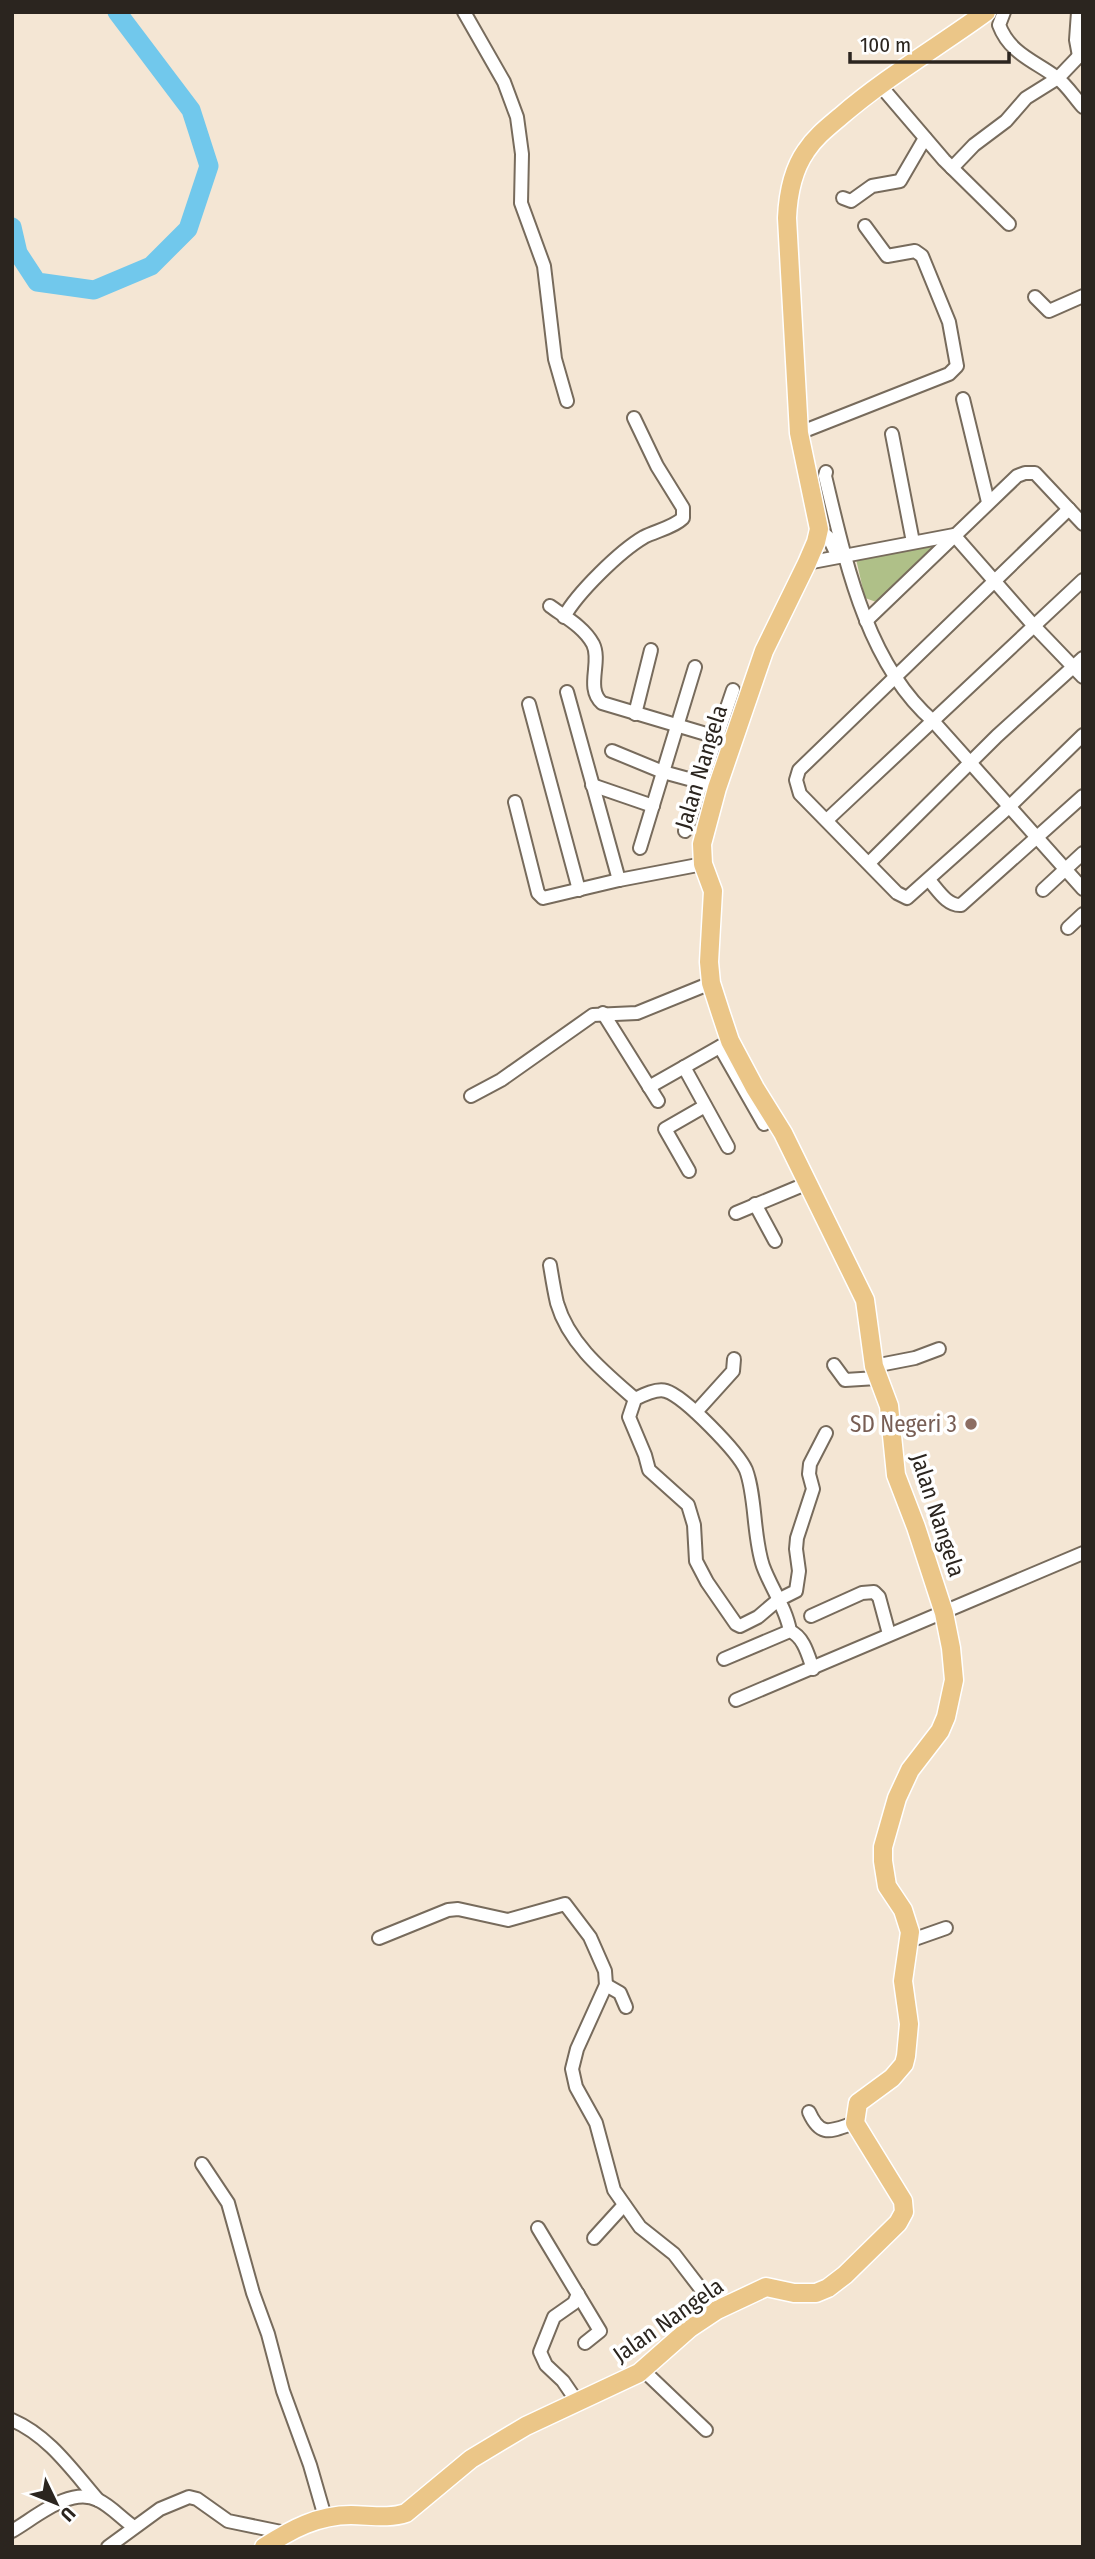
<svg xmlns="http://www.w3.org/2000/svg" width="1095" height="2559" font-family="'Fira Sans Condensed',sans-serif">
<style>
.green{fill:#afc088}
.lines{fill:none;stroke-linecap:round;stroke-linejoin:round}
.river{stroke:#71c8ec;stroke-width:19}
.street-casing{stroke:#776b5c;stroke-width:16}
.primary-casing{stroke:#fff;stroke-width:21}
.street{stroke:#fff;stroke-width:12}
.primary{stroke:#ebc688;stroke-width:18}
.education-dot{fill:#8d6e63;stroke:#fff;stroke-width:2.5}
.labels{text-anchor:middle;stroke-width:7;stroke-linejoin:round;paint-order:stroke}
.street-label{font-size:23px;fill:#2b251f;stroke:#fff}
.education-label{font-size:23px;fill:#785e54;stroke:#fff;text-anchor:end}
</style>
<rect width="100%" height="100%" fill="#f4e6d4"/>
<polygon class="green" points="940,540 940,544 879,603 865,598 856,559"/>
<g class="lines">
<polyline class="river" points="12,227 18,253 37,282 94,290 151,266 188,229 209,166 191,110 117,12"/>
<defs>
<g id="street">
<polyline points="464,12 504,82 517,117 522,154 521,203 544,266 555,359 567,401"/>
<path d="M1004,12L999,25C1010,54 1035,61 1056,77C1067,85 1074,97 1083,107"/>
<polyline points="1078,12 1076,40 1079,56"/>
<polyline points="879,84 944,160 1009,224"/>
<polyline points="952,168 974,145 1006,121 1026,98 1058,78 1079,56"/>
<polyline points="843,198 851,201 872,186 900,181 925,138"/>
<polyline points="1035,297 1049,311 1083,296"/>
<polyline points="963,399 988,502"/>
<polyline points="799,433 949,374 957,366 949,322 922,256 915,251 887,256 865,226"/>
<polyline points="892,434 913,542"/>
<path d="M826,472L825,476C845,559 866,663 933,721L1083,889"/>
<polyline points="1069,509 799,770 796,780 800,794 897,893 907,898 1010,806 1083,735"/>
<polyline points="819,529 829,538 838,557"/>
<polyline points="807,563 954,535 1034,626 1083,677"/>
<path d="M550,606C565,617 584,627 593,644C602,662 585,688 602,703L733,742"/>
<path d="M564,617C577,593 620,551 644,537C656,531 674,527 683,518V508L657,466L634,418"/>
<polyline points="866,621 1017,476 1025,473 1035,473 1083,524"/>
<polyline points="567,692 619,880"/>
<polyline points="529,704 579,890"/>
<polyline points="635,714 651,650"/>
<polyline points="612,751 663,772 707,784"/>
<polyline points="592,785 653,806"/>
<polyline points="515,802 538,893 543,898 619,880 703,864"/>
<polyline points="828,819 1083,580"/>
<polyline points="685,831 733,690"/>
<polyline points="640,848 695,667"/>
<polyline points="869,863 997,736 1083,658"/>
<path d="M929,880C938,890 947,906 961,905L1083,796"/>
<polyline points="1043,890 1083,853"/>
<polyline points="1068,928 1083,914"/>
<polyline points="603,1013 658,1101"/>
<polyline points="720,1047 764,1124"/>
<polyline points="684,1067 728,1147"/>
<polyline points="649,1087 730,1041"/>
<polyline points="471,1096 501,1080 593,1015 637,1013 711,983"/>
<polyline points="689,1171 665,1129 705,1106"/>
<polyline points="755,1204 775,1241"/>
<polyline points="736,1213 808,1183"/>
<path d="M550,1265C552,1277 554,1290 557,1303C569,1344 604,1372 635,1399"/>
<polyline points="834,1365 845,1380 877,1378"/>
<polyline points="874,1366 915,1358 939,1349"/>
<polyline points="696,1412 733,1371 734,1359"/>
<polyline points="811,1616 862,1593 874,1592 879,1597 889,1634"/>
<path d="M790,1631C786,1608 771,1588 763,1566C753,1537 756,1496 746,1470C738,1452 685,1397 666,1391C657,1388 643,1395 635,1399L629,1417L645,1455L649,1470L688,1505L694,1525L696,1561L707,1582L736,1624L740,1626L758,1617L778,1600L796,1591L799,1571L796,1549L797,1538L813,1489L809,1474L810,1464L826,1433"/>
<path d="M724,1659L790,1631C804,1637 808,1655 813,1669"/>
<polyline points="736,1700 1083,1553"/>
<polyline points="379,1938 448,1910 458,1909 508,1920 565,1904 590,1937 605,1971 606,1985 577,2049 572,2069 576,2087 596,2123 614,2190 640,2227 674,2254 717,2310"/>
<polyline points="909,1941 946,1928"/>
<polyline points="606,1985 620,1993 626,2007"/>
<path d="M809,2112C821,2139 832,2130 855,2123"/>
<polyline points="202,2164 228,2203 253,2293 268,2334 283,2391 310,2465 325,2517"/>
<polyline points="538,2228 600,2331 585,2343"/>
<polyline points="594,2238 624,2205"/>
<polyline points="578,2294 574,2303 554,2317 540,2352 546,2365 563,2381 578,2403"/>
<polyline points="643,2370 706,2430"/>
<path d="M12,2420C49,2436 72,2470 98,2500"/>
<path d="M12,2531C35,2518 70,2486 98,2500C111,2506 122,2519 134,2527"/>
<polyline points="108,2547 160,2509 189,2497 197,2499 228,2521 286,2533"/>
</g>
<path id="primary" d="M264,2547C292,2529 318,2515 351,2515C369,2515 389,2519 406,2513L471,2459L526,2426L639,2373L690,2328L717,2310L766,2287L794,2293H816L828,2288L845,2275L898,2223L904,2212L903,2201L855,2123L858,2103L892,2078L904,2064L906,2056L909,2024L903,1981L910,1932L903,1910L887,1886L883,1861V1847L897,1798L910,1770L940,1731L946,1717L954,1680L951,1648L944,1613L916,1527L896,1475L889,1406L874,1366L865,1300L783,1133L755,1088L730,1041L721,1014L711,983L709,962L713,891L703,864L702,844L717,788L764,651L807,563L816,542L819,529L799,433L787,218C788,195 792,171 806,151C815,137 828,127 841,116C886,77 938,47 986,12"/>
</defs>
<use href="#street" class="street-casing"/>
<use href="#primary" class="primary-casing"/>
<use href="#street" class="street"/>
<use href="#primary" class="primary"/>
</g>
<circle class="education-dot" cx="971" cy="1424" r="7"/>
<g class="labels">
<g class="street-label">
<text transform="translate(701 767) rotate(-73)" y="8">Jalan Nangela</text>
<text transform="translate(938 1515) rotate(72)" y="8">Jalan Nangela</text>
<text transform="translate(668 2320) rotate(-35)" y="8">Jalan Nangela</text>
</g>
<g class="education-label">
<text x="957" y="1432">SD Negeri 3</text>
</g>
</g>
<rect width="1095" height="2559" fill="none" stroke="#2b251f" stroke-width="28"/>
<g transform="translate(56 2503) rotate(133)" stroke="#ffffff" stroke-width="5" paint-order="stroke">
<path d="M0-5L12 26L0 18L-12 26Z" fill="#2b251f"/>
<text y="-10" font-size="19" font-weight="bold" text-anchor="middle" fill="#2b251f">U</text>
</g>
<path d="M850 52v10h159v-10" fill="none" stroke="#2b251f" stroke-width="3.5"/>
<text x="860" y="52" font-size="21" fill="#2b251f" stroke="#ffffff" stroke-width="5" paint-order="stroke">100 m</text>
</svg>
